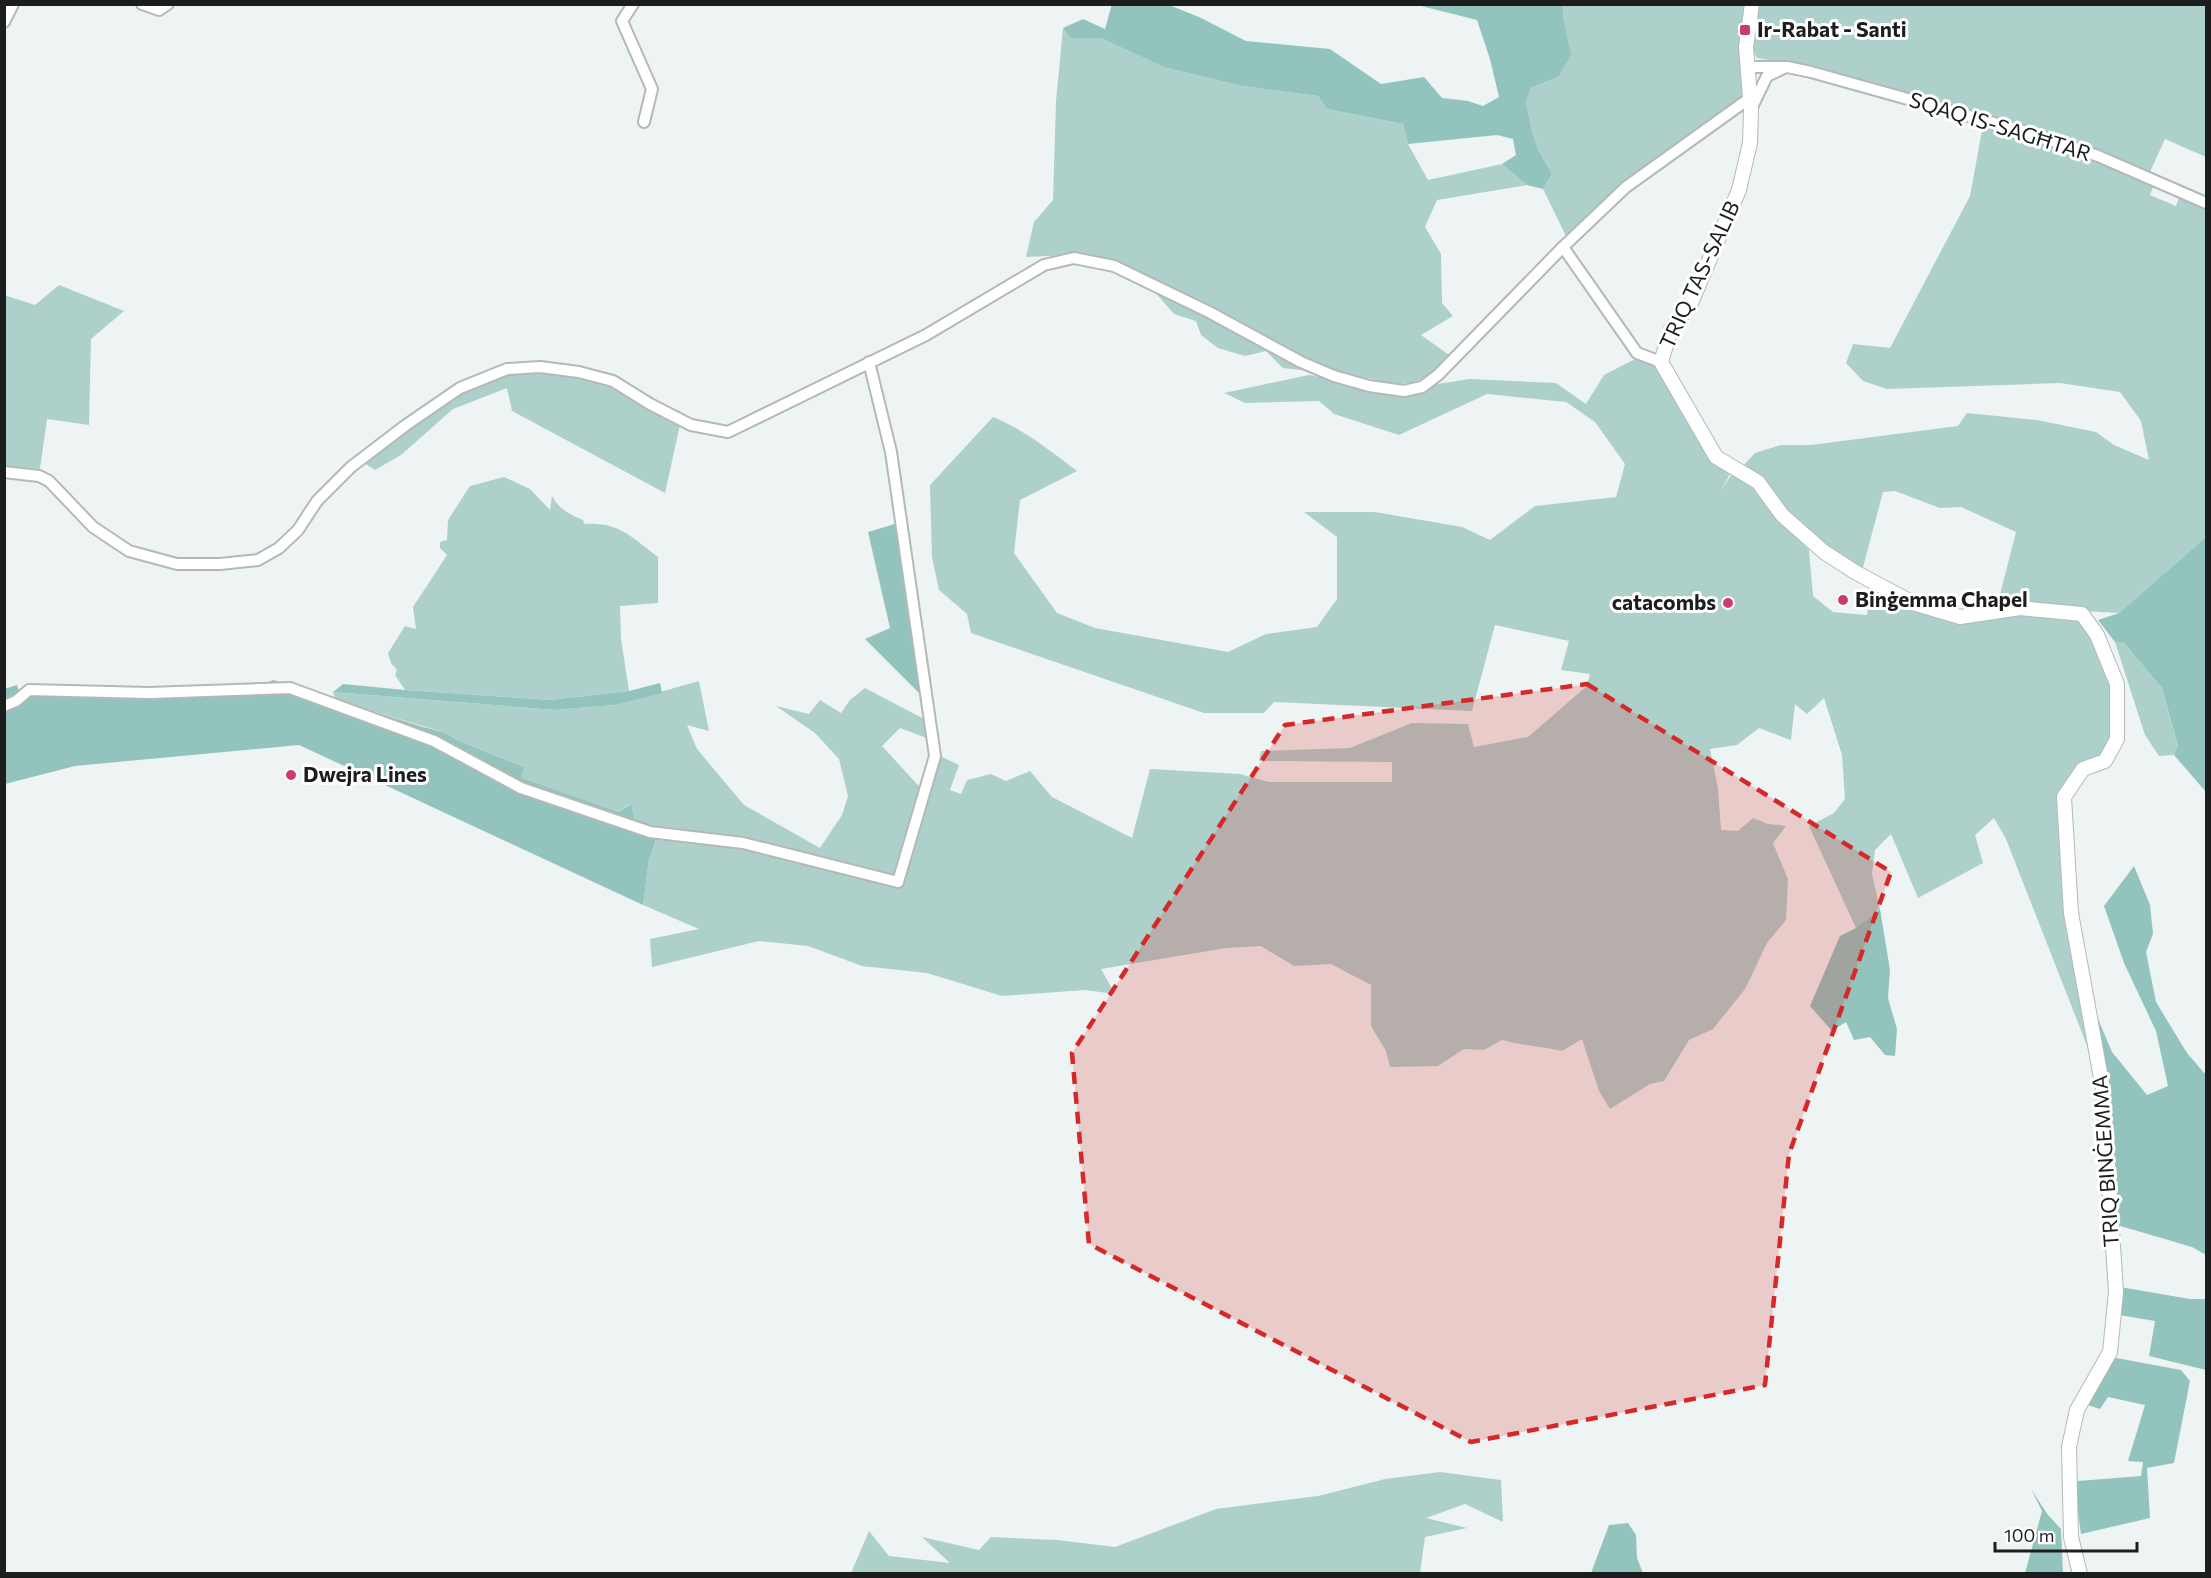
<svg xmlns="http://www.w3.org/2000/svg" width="2211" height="1578" font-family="Commissioner,sans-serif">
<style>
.green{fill:#add0cb}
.forest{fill:#92c4bd}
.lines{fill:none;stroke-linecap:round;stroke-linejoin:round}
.minor-casing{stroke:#b4b9b8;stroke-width:14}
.tertiary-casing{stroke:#b4b9b8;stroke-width:16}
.minor{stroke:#fff;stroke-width:10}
.tertiary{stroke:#fff;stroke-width:14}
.marked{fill:#d62828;fill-opacity:0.2;stroke:#d62828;stroke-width:4.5;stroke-dasharray:12 8;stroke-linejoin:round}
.poi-dot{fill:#ca3d6a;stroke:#fff;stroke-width:2}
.labels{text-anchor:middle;stroke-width:6;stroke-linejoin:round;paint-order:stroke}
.poi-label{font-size:21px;font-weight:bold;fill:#1c1e1e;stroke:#fff;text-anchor:start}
.street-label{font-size:21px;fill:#1c1e1e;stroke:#fff}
</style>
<rect width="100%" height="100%" fill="#eef4f3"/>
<g class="green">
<polygon points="1563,5 1748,5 1743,97 1664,153 1567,238 1543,189 1552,174 1538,149 1532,131 1526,102 1531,88 1558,77 1564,22"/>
<polygon points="1755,5 2206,5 2206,157 2165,139 2149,174 2095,149 1902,92 1791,64 1757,58 1750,46"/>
<path d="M1063,28L1070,38H1101L1163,67L1242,86L1318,96L1327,109L1403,124L1408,144L1428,180L1502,164L1527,185L1437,200L1425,227L1441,254L1442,303L1453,316L1421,335L1452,357C1440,366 1427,378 1412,383C1401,387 1343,373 1329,369L1212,309L1087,254L1026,257L1034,222L1053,200L1056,101Z"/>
<path d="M1983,125L2029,137L2090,157L2153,187L2150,195L2176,206L2179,198L2206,210V537L2119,613L1997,606L2016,532L1961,507L1940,508L1895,491L1883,492L1862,571C1815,544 1778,506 1742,467L1755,453L1781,445H1811L1958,426L1967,413L2037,420L2096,432L2114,445L2149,460L2141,421L2120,392L2060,383L1887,389L1863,381L1846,363L1853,344L1890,348L1970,196Z"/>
<polygon points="59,285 124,311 91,339 89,425 47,419 40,469 5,468 4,295 35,305"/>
<polygon points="1153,290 1320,372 1283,368 1266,351 1245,356 1218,348 1201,335 1196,321 1174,314"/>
<path d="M1639,357L1658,367L1701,437L1717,467L1733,469L1721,490L1734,471C1762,494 1783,524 1809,550L1813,596L1833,612L1867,615L1871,587L1914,610L2080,618L2098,649L2113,687L2111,742L2100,759L2062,794L2093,1061L2006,839L1994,818L1975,835L1983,863L1918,898L1891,834L1875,850L1872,874L1880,909L1856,928L1809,826L1834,813L1845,799L1842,755L1824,698L1807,714L1795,704L1791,740L1759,728L1737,745L1710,749L1718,788L1721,830L1738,831L1753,818L1768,824L1786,826L1773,843L1788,879L1786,920L1767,943L1745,989L1713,1029L1689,1040L1664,1081L1650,1084L1610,1109L1599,1091L1582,1039L1562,1051C1541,1046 1523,1046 1502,1040L1484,1050L1464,1049L1438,1066L1390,1067L1386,1051L1371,1026V985L1331,964L1294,966L1261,946L1226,948L1101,969L1115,994L1085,990L1002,996L927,973L862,966L808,946L759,941L652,967L650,939L699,929L643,905L649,860L660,830L634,818L630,804L619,812L520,778L524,767L459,741L443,732L335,700L333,692L555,710L614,705L699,681L709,731L687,725L697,749L744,805L820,848L842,815L848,796L839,759L815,733L776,706L809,714L820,700L841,713L850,700L865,688L926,720L929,739L900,728L882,746L928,796L940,756L959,765L950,790L961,794L967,780L991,774L1006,781L1030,771L1052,797L1132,838L1150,769L1240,774L1269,782H1392V762L1259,761L1261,751L1350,748L1412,723L1468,724L1474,747L1528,737L1587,686L1590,674L1561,670L1569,641L1495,625L1472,711L1274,702L1264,713H1204L971,633L967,614L939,590L932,557L930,485L993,417C1023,429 1051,451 1077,471L1020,500L1014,553L1057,613L1095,628L1228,652L1266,634L1317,627L1337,599V537L1304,512H1375L1462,527L1490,540L1535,506L1616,497L1625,464L1595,422L1566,402L1487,394L1399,435L1334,414L1319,401L1245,403L1224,393L1309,375L1408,394L1431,385L1470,379L1556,383L1586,404L1604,375Z"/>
<polygon points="514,372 560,374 613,384 665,419 680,425 665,493 512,411 507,388 453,409 401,455 375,470 363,462 458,394"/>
<path d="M504,477L530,489L550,510L552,496C559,509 570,515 583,520L584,524C618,521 632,537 658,557V603L620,606L621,639L629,691L550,700L405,690L395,675L397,670L391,663L388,653L405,626L416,629L413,607L447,555L440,548V542L447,540L448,520L470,486Z"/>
<polygon points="2115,642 2124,643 2162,688 2178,747 2174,755 2159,756 2145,735"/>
<polygon points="1440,1472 1501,1480 1503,1522 1465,1504 1426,1518 1467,1528 1425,1537 1420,1573 851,1573 869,1531 889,1556 950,1563 922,1537 979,1550 991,1537 1057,1540 1115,1547 1216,1509 1318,1496 1385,1479"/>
</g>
<g class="forest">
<polygon points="1112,4 1169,5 1199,17 1246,41 1330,49 1381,84 1424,77 1442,98 1468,101 1483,106 1499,97 1490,59 1477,20 1417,5 1563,5 1564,22 1571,55 1558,77 1531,88 1526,102 1532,131 1538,149 1552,174 1543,189 1527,185 1502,164 1516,155 1513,139 1497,135 1408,144 1403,124 1327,109 1318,96 1242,86 1163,67 1101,38 1070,38 1063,28 1083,19 1105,29"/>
<polygon points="898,523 922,696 865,639 890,628 868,532"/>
<polygon points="2206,537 2206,792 2174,755 2178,746 2162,688 2124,643 2115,642 2098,620 2119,613"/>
<polygon points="273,680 423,727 443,732 459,741 524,767 521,778 619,812 631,804 634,818 660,829 649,860 643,905 299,745 75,766 5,784 4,689 17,685 20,694 29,685 166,688 262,685"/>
<polygon points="660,683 662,693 614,705 555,710 333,692 343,684 405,690 550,700 629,691"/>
<polygon points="2134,866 2150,905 2153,934 2146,952 2156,1002 2187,1053 2206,1075 2206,1255 2192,1247 2117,1225 2090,1000 2112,1052 2147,1095 2168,1086 2156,1031 2124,963 2104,906"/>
<polygon points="1880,909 1890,970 1888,998 1897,1029 1895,1056 1885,1055 1870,1037 1854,1040 1846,1022 1832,1031 1810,1006 1840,936 1856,928"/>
<polygon points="2120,1287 2190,1299 2206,1299 2206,1370 2149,1356 2155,1321 2119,1315"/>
<polygon points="2111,1357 2181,1370 2190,1381 2174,1463 2147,1468 2150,1518 2081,1534 2074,1484 2078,1481 2141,1476 2143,1462 2128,1461 2145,1405 2108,1397 2100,1409 2088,1405"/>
<polygon points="2031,1489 2048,1515 2061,1529 2063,1573 2025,1573 2042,1511"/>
<polygon points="1628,1523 1636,1535 1637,1558 1643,1573 1591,1573 1609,1525"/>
</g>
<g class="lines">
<defs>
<g id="minor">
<polyline points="142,4 159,10 168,4"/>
<polyline points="633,4 622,21 652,89 644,122"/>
<polyline points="4,22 13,4"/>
<polyline points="1748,67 1787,67 1811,72 2033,134 2098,156 2206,203"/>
<polyline points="1752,107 1767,76 1784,68"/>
<polyline points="1563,247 1637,353 1661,362"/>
<polyline points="4,472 39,476 49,481 93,527 129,551 177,564 220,564 258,560 279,548 298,530 317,501 351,467 406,425 460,388 507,369 540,367 579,372 613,381 650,404 691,425 728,432 926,335 1044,265 1074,258 1114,266 1209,312 1301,362 1334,376 1369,386 1404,391 1422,387 1438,375 1563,247 1626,187 1750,98"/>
<polyline points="4,706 16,701 29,690 149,693 290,688 434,741 521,788 650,832 743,843 898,882 935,756 891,452 869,362"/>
</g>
<polyline id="tertiary" points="1752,4 1746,47 1751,110 1750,143 1739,190 1691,303 1671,329 1661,362 1716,457 1758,482 1782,515 1824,552 1855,572 1913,603 1960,617 2020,608 2082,614 2097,635 2117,684 2117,739 2105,761 2083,769 2064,797 2071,913 2103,1089 2116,1292 2110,1352 2077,1410 2069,1447 2071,1537 2080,1574"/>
</defs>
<use href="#minor" class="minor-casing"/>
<use href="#tertiary" class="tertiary-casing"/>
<use href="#minor" class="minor"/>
<use href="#tertiary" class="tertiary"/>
</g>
<path class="marked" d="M1587,684L1891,872L1789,1154L1765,1385L1471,1442L1089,1244L1072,1053L1285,725Z"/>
<g class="poi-dot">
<rect x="1739" y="24" width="12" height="12" rx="3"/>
<circle cx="1843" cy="600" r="6"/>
<circle cx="1728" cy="603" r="6"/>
<circle cx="291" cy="775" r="6"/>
</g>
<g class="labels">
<g class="poi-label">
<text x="1757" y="37">Ir-Rabat - Santi</text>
<text x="1855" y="607">Binġemma Chapel</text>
<text x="1716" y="610" text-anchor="end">catacombs</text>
<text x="303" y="782">Dwejra Lines</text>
</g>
<g class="street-label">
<text transform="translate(2000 127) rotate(17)" y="7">SQAQ IS-SAGĦTAR</text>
<text transform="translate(1700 275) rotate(-65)" y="7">TRIQ TAS-SALIB</text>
<text transform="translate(2106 1161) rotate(-94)" y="7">TRIQ BINĠEMMA</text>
</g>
</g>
<rect width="2211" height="1578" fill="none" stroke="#1c1e1e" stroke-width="12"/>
<path d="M1995 1542v9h142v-9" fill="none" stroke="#1c1e1e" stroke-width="3"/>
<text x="2004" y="1542" font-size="18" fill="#1c1e1e" stroke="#ffffff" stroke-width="4.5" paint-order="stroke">100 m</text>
</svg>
